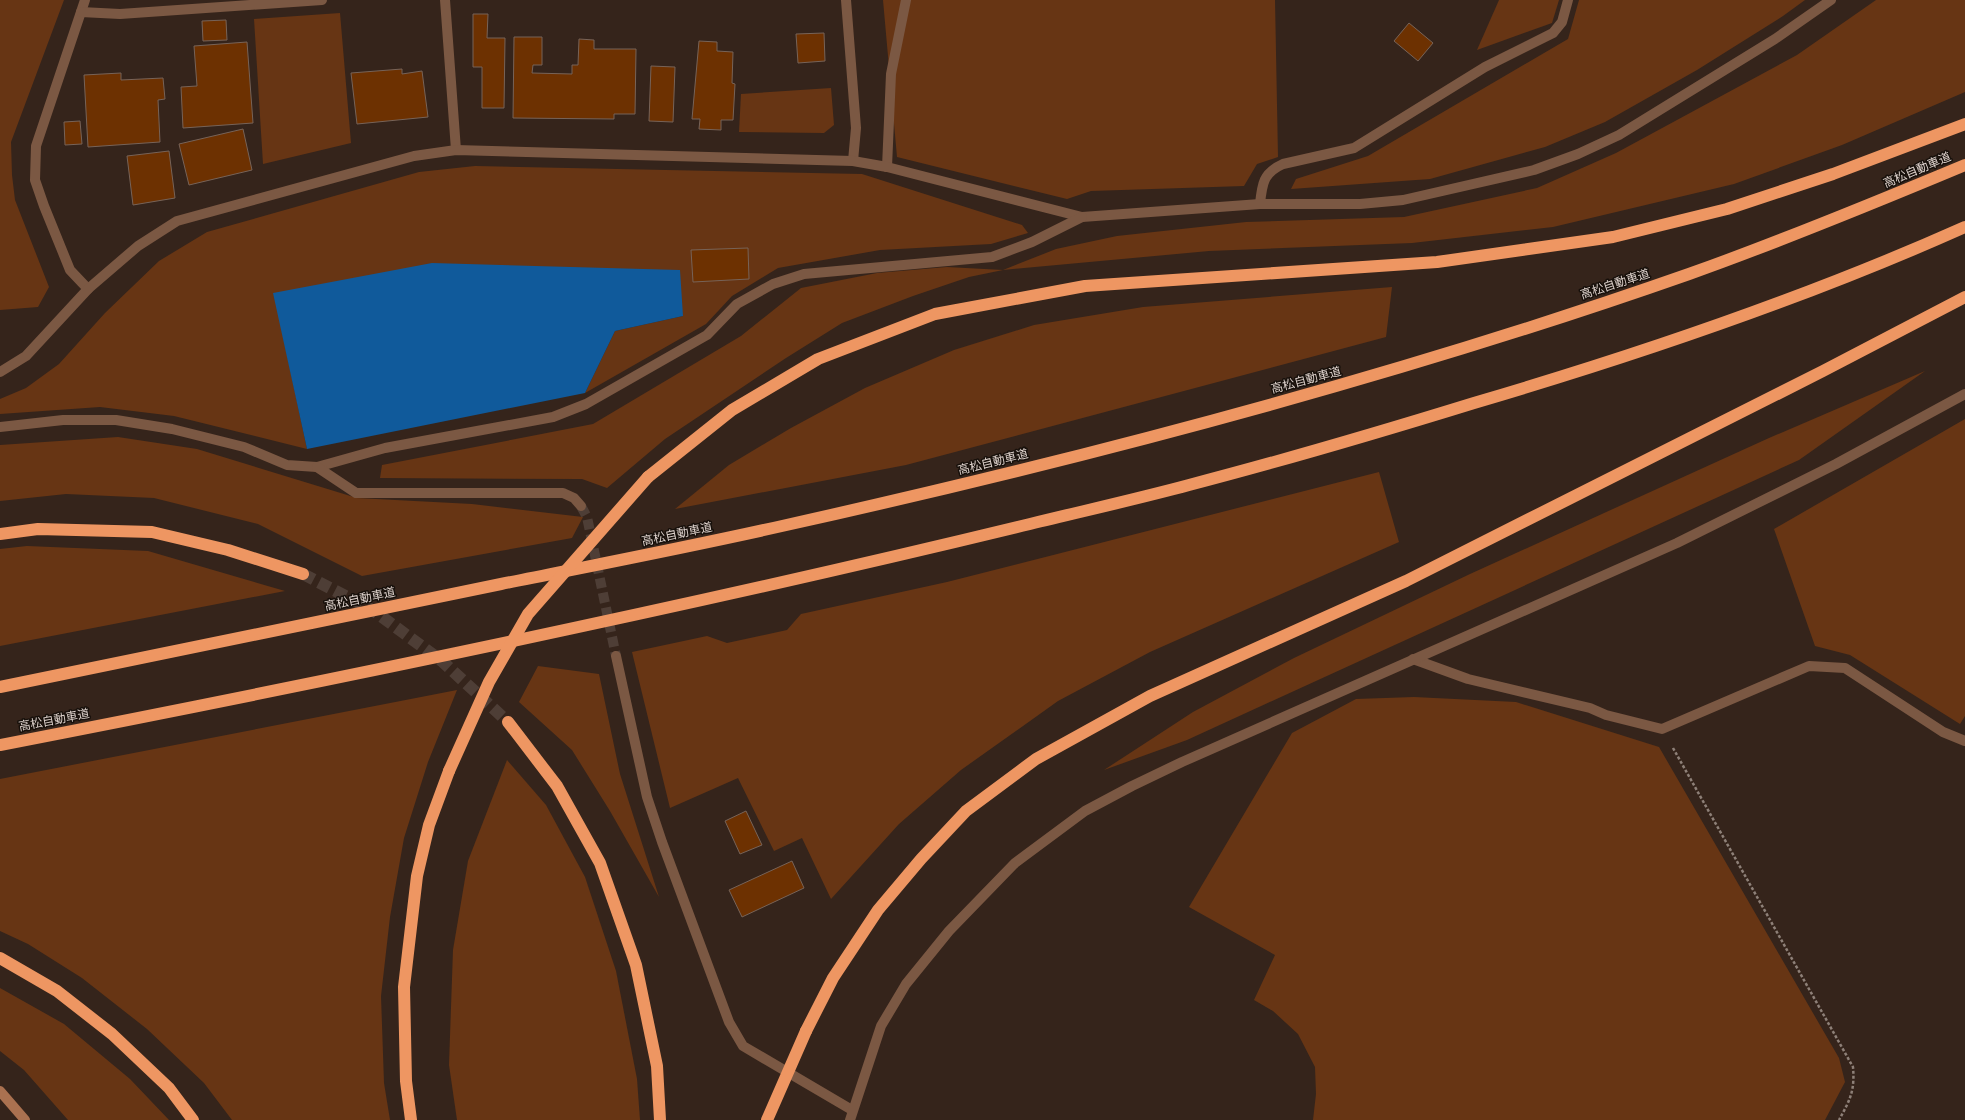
<svg xmlns="http://www.w3.org/2000/svg" width="1965" height="1120" font-family="'Open Sans','Noto Sans JP',sans-serif">
<style>
.green{fill:#673514}
.water{fill:#105a9b}
.building{fill:#6d3101;stroke:#776358}
.lines{fill:none;stroke-linecap:round;stroke-linejoin:round}
.street-tunnel{stroke:#4e3e36;stroke-width:10;stroke-dasharray:10 5;stroke-linecap:butt}
.highway-tunnel{stroke:#4e3e36;stroke-width:12;stroke-dasharray:12 6;stroke-linecap:butt}
.path{stroke:#8e8078;stroke-width:2.5;stroke-dasharray:3 2;stroke-linecap:butt}
.lane{stroke:#7b5843;stroke-width:10}
.street{stroke:#7b5843;stroke-width:10}
.secondary{stroke:#aa7150;stroke-width:10}
.highway{stroke:#ee9662;stroke-width:12}
.highway-bridge{stroke:#ee9662;stroke-width:12}
.labels{text-anchor:middle;stroke-width:3;stroke-linejoin:round;paint-order:stroke}
.street-label{font-size:12px;fill:#ded2cc;stroke:#17100b}
</style>
<rect width="100%" height="100%" fill="#35241b"/>
<g class="green">
<polygon points="0,0 64,0 11,142 12,175 15,200 49,287 38,307 0,310"/>
<polygon points="883,0 1275,0 1278,157 1257,164 1244,186 1091,191 1067,199 897,157"/>
<polygon points="1499,0 1559,0 1552,23 1477,50"/>
<polygon points="1579,0 1805,0 1783,16 1697,70 1605,122 1545,147 1430,179 1291,189 1296,179 1368,156 1568,39"/>
<polygon points="1876,0 1965,0 1965,92 1842,145 1734,184 1553,227 1412,243 1209,251 1003,270 969,277 913,296 842,323 786,358 665,439 607,488 582,479 380,478 382,465 593,424 741,336 801,288 877,273 947,267 1003,270 1056,249 1117,236 1246,222 1404,217 1537,188 1616,153 1797,55"/>
<polygon points="340,13 351,143 263,164 254,19"/>
<polygon points="831,88 834,125 824,133 739,132 741,94"/>
<polygon points="475,166 862,174 1022,225 1028,233 991,244 880,250 778,268 732,296 706,324 585,393 615,331 683,316 274,293 307,449 174,416 100,407 0,414 0,399 26,388 59,364 105,313 159,261 207,232 419,172"/>
<polygon points="1392,287 1386,337 906,465 675,509 729,465 791,428 865,388 954,350 1034,325 1143,307"/>
<polygon points="1925,371 1799,460 1187,740 1104,770 1193,712 1294,658 1470,574 1769,438"/>
<polygon points="1965,419 1965,716 1960,724 1850,655 1815,646 1774,529"/>
<polygon points="118,437 197,449 357,498 472,504 583,517 572,538 362,576 258,524 154,498 66,494 0,501 0,445"/>
<polygon points="1379,472 1399,542 1150,652 1058,701 961,770 899,824 831,899 802,838 774,851 738,778 670,808 632,652 707,636 727,643 787,630 801,614 947,582"/>
<polygon points="27,546 148,551 285,591 0,646 0,549"/>
<polygon points="538,666 599,674 620,774 659,897 610,811 572,750 519,702"/>
<polygon points="457,690 428,762 404,838 390,917 381,996 384,1083 390,1120 232,1120 204,1083 147,1029 82,978 28,944 0,931 0,779"/>
<polygon points="1414,697 1516,702 1659,747 1839,1058 1845,1082 1825,1120 1313,1120 1316,1094 1315,1067 1298,1034 1273,1011 1254,1000 1275,955 1189,907 1292,733 1356,699"/>
<polygon points="507,760 546,805 585,877 616,971 637,1079 640,1120 457,1120 449,1065 453,950 468,861"/>
<polygon points="0,988 64,1024 130,1079 169,1120 68,1120 24,1070 0,1051"/>
</g>
<polygon class="water" points="432,263 680,270 683,316 615,331 585,393 307,449 273,293"/>
<g class="building">
<polygon points="473,14 488,14 487,38 505,38 504,108 482,108 482,67 473,67"/>
<polygon points="226,20 227,40 203,41 202,21"/>
<polygon points="1409,23 1433,43 1418,61 1394,41"/>
<polygon points="824,33 825,61 798,63 796,34"/>
<polygon points="514,37 542,37 542,65 533,65 532,73 572,74 572,65 578,65 579,39 594,40 594,49 636,49 635,114 614,114 614,119 513,118"/>
<polygon points="699,41 717,42 717,51 733,52 732,83 735,84 733,120 721,120 721,130 699,129 700,119 692,119"/>
<polygon points="247,42 253,123 183,128 181,87 197,86 194,46"/>
<polygon points="651,66 675,67 673,122 649,121"/>
<polygon points="402,69 402,74 422,71 428,117 357,124 351,73"/>
<polygon points="121,73 121,80 163,78 165,99 158,100 160,142 88,147 84,75"/>
<polygon points="80,121 82,144 65,145 64,122"/>
<polygon points="243,129 252,170 189,185 179,144"/>
<polygon points="169,151 175,198 133,205 127,156"/>
<polygon points="748,248 749,279 693,282 691,250"/>
<polygon points="746,811 762,845 740,854 725,821"/>
<polygon points="792,861 804,888 742,917 729,890"/>
</g>
<g class="lines">
<polyline class="street-tunnel" points="581,506 587,517 616,656"/>
<polyline class="highway-tunnel" points="303,574 374,611 443,662 508,722"/>
<path class="path" d="M1673,748L1853,1067C1855,1091 1850,1100 1839,1120"/>
<g class="lane">
<polyline points="887,167 891,74 906,0"/>
<path d="M1260,204C1262,184 1263,173 1283,164L1354,148L1485,67L1553,33L1562,22L1568,0"/>
</g>
<g class="street">
<polyline points="85,0 36,146 35,180 44,206 70,270 88,289"/>
<polyline points="445,0 456,150"/>
<polyline points="846,0 856,128 853,161"/>
<polyline points="81,12 120,14 322,0"/>
<polyline points="0,372 26,356 88,289 138,246 177,221 414,156 456,150 853,161 887,167 1082,217 1260,204 1360,204 1403,200 1534,170 1578,154 1619,135 1775,39 1831,0"/>
<polyline points="0,427 63,420 116,420 172,429 244,447 287,465 317,467 385,448 553,417 586,404 707,335 737,304 773,284 804,274 992,257 1032,242 1082,217"/>
<polyline points="317,467 356,493 563,493 574,498 581,506"/>
<polyline points="616,656 647,797 662,842 729,1022 743,1046 852,1110"/>
<polyline points="1413,659 1468,679 1590,708 1606,715 1662,729 1809,666 1845,668 1943,732 1965,741"/>
<polyline points="850,1120 881,1026 906,984 949,931 1015,863 1085,811 1132,786 1182,762 1677,543 1836,464 1965,394"/>
</g>
<polyline class="secondary" points="0,1091 25,1120"/>
<g class="highway">
<polyline points="648,477 732,410 818,359 935,314 1085,286 1437,262 1613,237 1727,209 1833,174 1965,124"/>
<polyline points="0,534 38,529 152,532 228,550 303,574"/>
<path d="M0,687C167,653 334,619 501,584C595,565 689,547 782,526C1088,458 1393,378 1689,274C1782,241 1874,203 1965,165"/>
<polyline points="508,722 557,786 600,863 636,965 657,1066 660,1120"/>
<path d="M0,745C345,678 689,607 1030,524C1083,511 1137,499 1189,485C1285,460 1380,432 1474,403C1641,354 1806,298 1965,227"/>
<polyline points="0,958 57,991 112,1034 169,1088 193,1120"/>
<polyline points="806,1031 833,978 878,910 921,859 966,811 1036,759 1150,696 1406,581 1823,371 1965,297"/>
<polyline points="411,1120 406,1081 404,987 417,876 429,825 449,771"/>
</g>
<g class="highway-bridge">
<polyline points="449,771 489,682 528,614 648,477"/>
<polyline points="767,1120 806,1031"/>
</g>
</g>
<g class="labels">
<g class="street-label">
<text transform="translate(1917 170) rotate(-23)" y="4">高松自動車道</text>
<text transform="translate(1615 284) rotate(-18)" y="4">高松自動車道</text>
<text transform="translate(1306 380) rotate(-15)" y="4">高松自動車道</text>
<text transform="translate(993 462) rotate(-14)" y="4">高松自動車道</text>
<text transform="translate(677 534) rotate(-12)" y="4">高松自動車道</text>
<text transform="translate(360 599) rotate(-12)" y="4">高松自動車道</text>
<text transform="translate(54 720) rotate(-11)" y="4">高松自動車道</text>
</g>
</g>
</svg>
